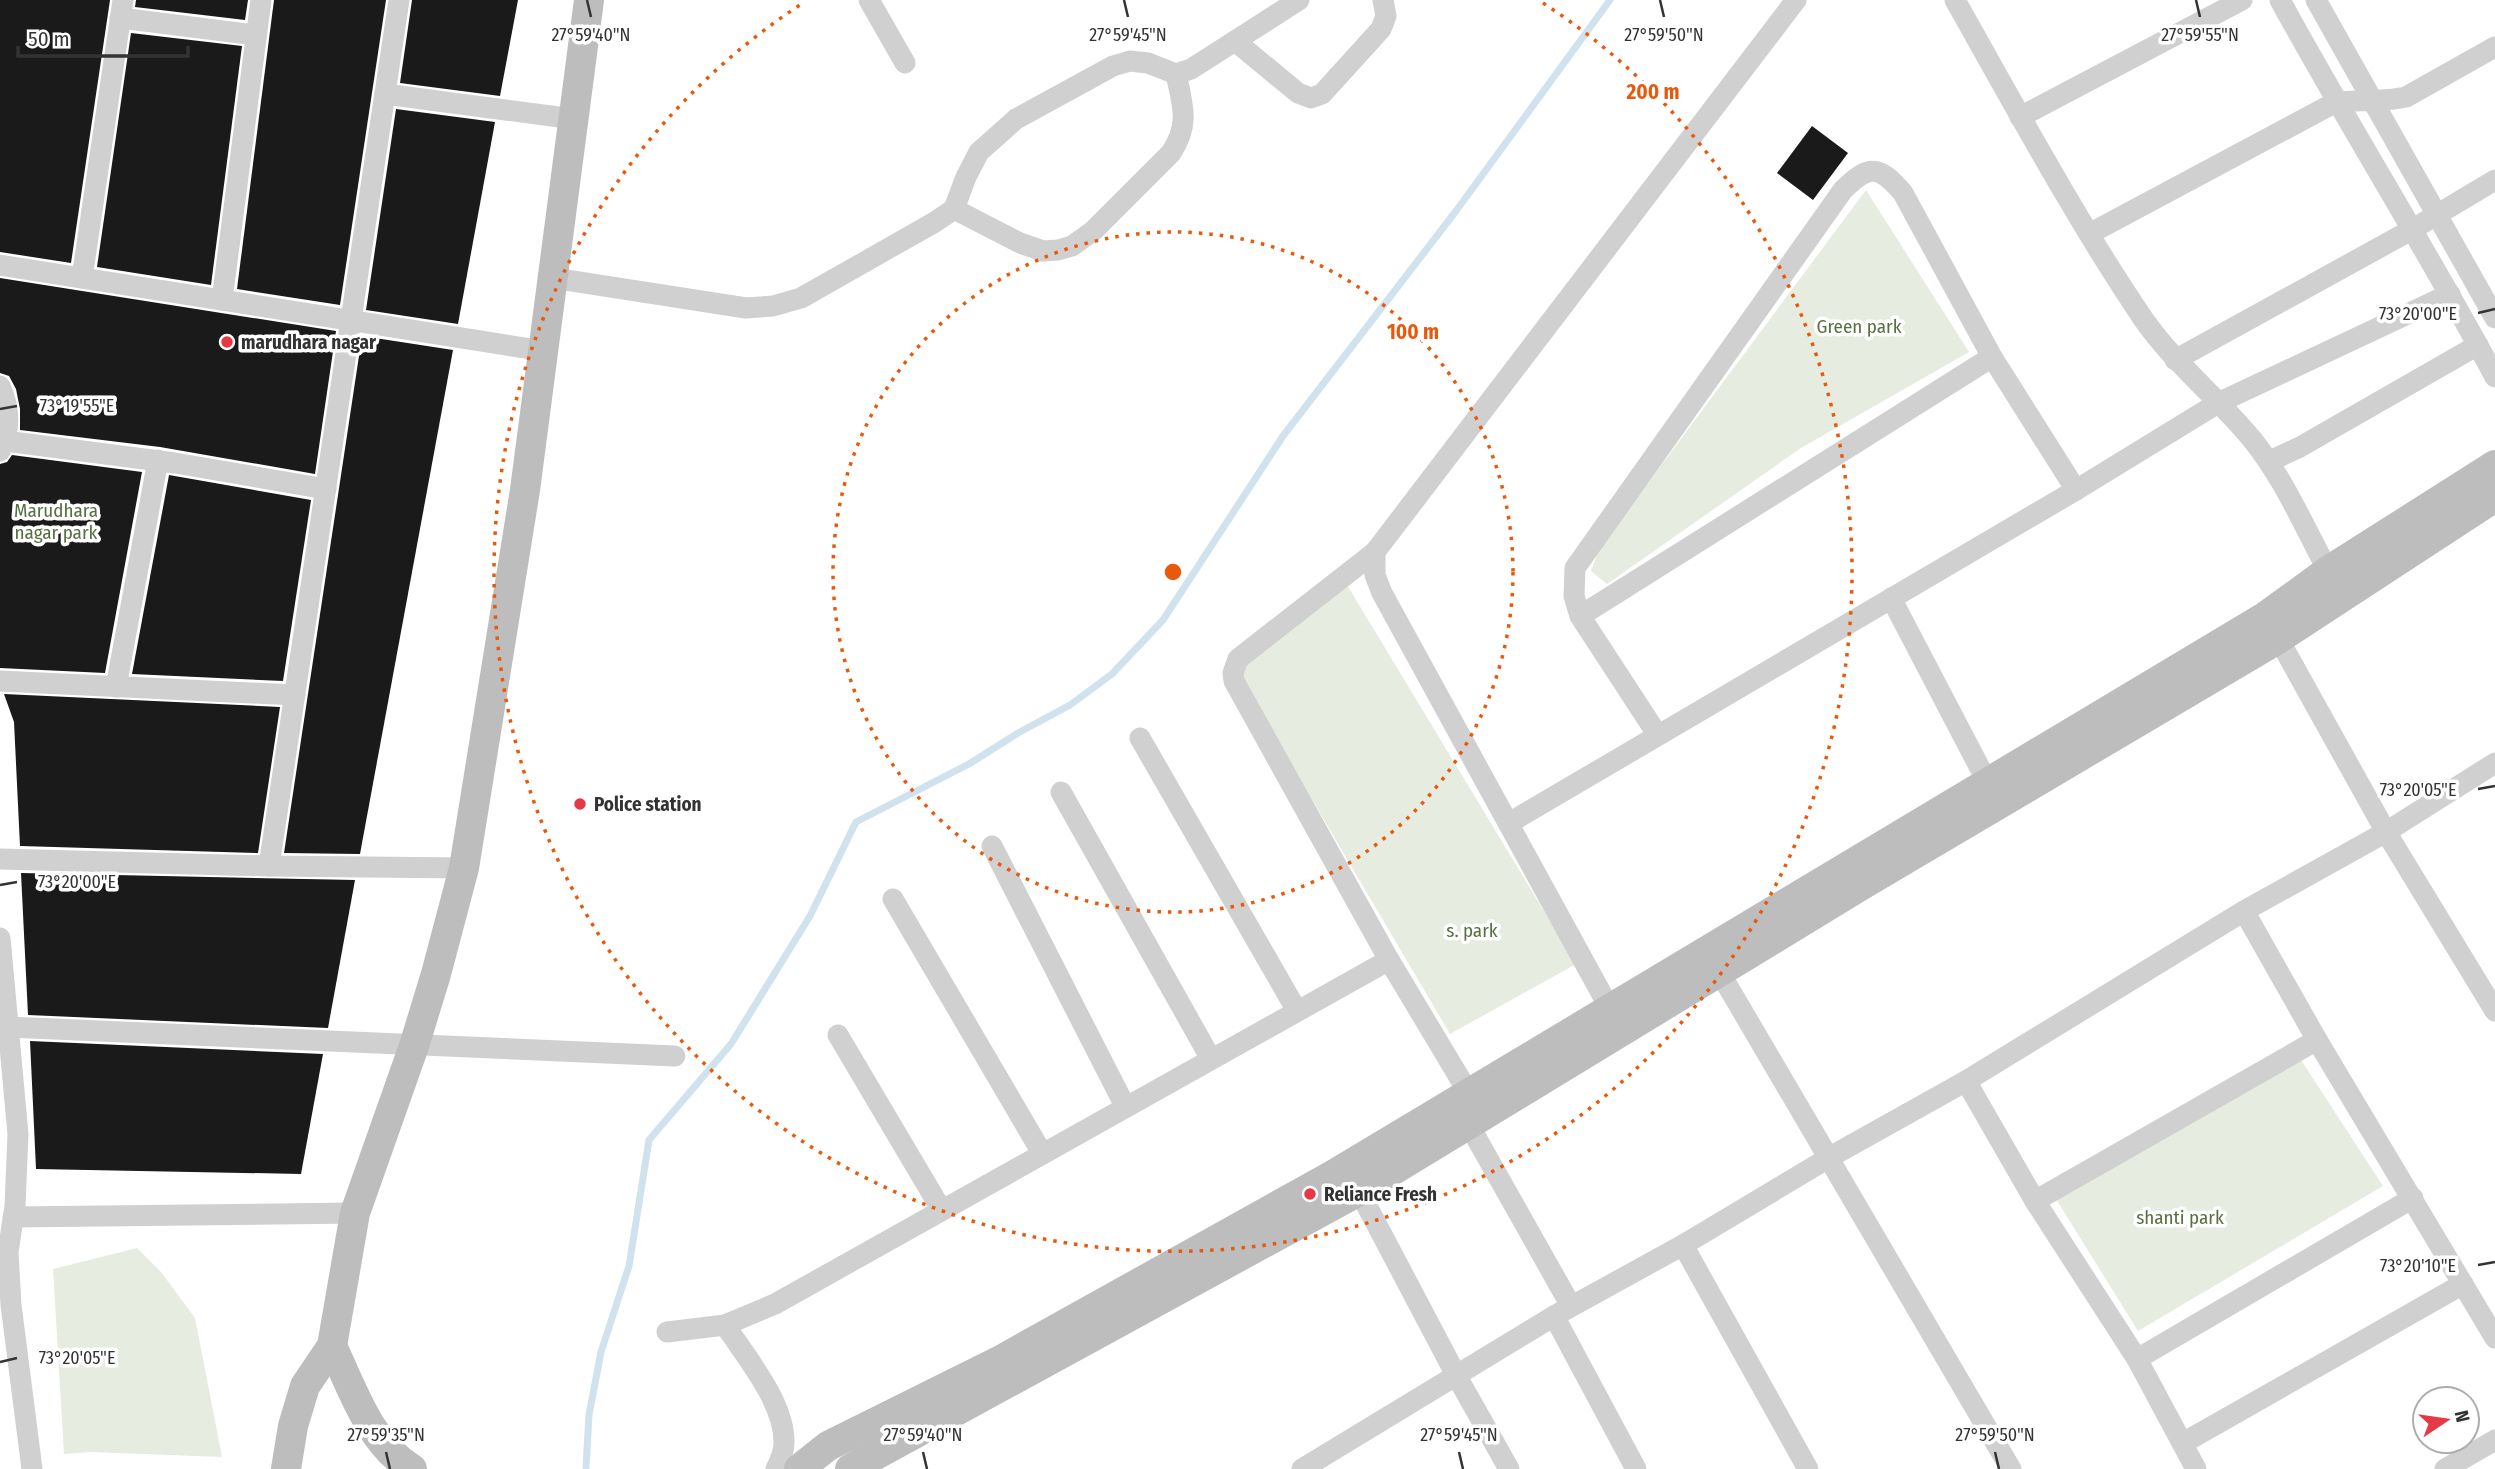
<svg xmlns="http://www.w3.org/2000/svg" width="2495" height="1469" font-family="'Fira Sans Condensed',sans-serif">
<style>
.green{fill:#e6ecdf}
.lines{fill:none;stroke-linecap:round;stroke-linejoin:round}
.stream{stroke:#cfe2ee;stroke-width:7}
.building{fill:#1a1a1a}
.street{stroke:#d0d0d0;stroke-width:21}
.secondary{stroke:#bdbdbd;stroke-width:30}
.ticks{fill:none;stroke:#333;stroke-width:2.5}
.ring{fill:none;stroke:#e8590c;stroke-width:3.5;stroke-dasharray:3.5 7}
.poi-dot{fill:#e63946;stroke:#fff;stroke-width:2.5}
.labels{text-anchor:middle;stroke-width:7;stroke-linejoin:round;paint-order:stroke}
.park-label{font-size:19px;fill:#56703f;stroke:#fff}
.poi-label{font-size:19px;font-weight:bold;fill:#333;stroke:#fff;text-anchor:start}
.ticks-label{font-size:18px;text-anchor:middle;fill:#333;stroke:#fff;stroke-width:7;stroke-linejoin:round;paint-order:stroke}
.centre{fill:#e8590c;stroke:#fff;stroke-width:3.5}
.ring-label{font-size:21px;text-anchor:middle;font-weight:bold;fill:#e8590c;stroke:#fff;stroke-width:7;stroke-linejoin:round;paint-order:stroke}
</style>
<rect width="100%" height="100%" fill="#fff"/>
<g class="green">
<polygon points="1866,190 1969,352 1801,448 1607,584 1591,571 1599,549"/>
<polygon points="1344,580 1576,964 1450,1034 1227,655"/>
<polygon points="2301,1060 2383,1186 2138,1331 2056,1199"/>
<polygon points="137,1248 161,1272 195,1318 222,1457 91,1452 64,1454 53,1269"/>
</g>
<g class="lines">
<polyline class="stream" points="586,1467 589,1415 601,1352 629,1266 649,1140 731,1044 810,916 856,822 969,764 1018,733 1070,705 1112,674 1163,620 1283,436 1456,211 1610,0"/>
</g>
<g class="building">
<polygon points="0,0 110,0 71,263 0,252"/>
<polygon points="136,0 248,0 245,20 135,7"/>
<polygon points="274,0 386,0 340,305 237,289"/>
<polygon points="412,0 518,0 500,96 400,83"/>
<polygon points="131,33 242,46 211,285 97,267"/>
<polygon points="396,109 495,122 458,324 366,310"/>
<polygon points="1812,126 1848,153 1813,200 1777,173"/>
<polygon points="0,278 336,331 315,474 160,447 20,430 20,409 16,389 9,376 0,373"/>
<polygon points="362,336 453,350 360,854 284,853"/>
<polygon points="12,455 142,472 105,673 0,668 0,464 7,462"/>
<polygon points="169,475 311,500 283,681 132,674"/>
<polygon points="4,694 280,707 258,853 20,846 14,722"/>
<polygon points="21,873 355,880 328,1028 28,1015"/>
<polygon points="30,1041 323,1054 301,1174 36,1169"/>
</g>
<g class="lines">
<g class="street">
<polyline points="869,0 905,63"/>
<path d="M1955,0C2016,108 2075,218 2144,320C2175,364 2217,397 2251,438C2283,477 2304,526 2328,571"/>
<path d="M2280,0C2349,127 2427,249 2495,377"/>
<polyline points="2316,0 2495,318"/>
<polyline points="120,18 256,35"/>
<polyline points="1235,41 1298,93 1311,98 1322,94 1381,29 1386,16 1383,0"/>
<polyline points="385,94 574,119"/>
<polyline points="2020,117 2242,0"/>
<path d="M954,209L1020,243L1043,251L1058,250L1072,246L1093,231L1171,153C1190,124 1183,106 1176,74"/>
<path d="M2089,234L2336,102C2359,100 2383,102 2406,97L2495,47"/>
<polyline points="0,265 544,351"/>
<polyline points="82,278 123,0"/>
<polyline points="553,278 746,308 773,306 801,298 935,222 954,209 966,177 979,152 1016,119 1113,66 1130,61 1148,63 1176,74 1191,69 1299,0"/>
<polyline points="222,300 261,0"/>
<polyline points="2175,360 2413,229 2495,180"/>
<path d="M0,386C10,408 11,429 0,451"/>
<polyline points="5,441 175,463 326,489"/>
<polyline points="2270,461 2300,447 2478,345"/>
<polyline points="1375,552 1238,659 1233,673 1234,681 1389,960 1468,1092"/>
<polyline points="1891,598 1993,793"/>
<polyline points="1580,616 1992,357"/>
<polyline points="2273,629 2386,832 2495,1011"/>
<polyline points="0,681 295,695"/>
<polyline points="116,687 158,460"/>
<path d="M1657,734L1580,616L1574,596L1575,568L1843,190C1869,164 1879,165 1903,193L1992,357L2076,490"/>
<polyline points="1140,738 1297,1011"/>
<polyline points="1061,792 1211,1059"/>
<polyline points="1509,823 2076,490 2218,403 2450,294"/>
<polyline points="992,846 1125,1106"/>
<polyline points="0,859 269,866 464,868"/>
<polyline points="269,866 399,0"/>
<polyline points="893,899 1042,1153"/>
<polyline points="2244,911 2317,1040 2495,1338"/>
<polyline points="0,938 18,1134 15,1206 8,1252 11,1305 32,1469"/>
<polyline points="1720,973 2011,1469"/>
<polyline points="1616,1020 1382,593 1375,575 1375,552 1796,0"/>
<polyline points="7,1027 675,1056"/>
<polyline points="838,1035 941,1209"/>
<polyline points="1966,1081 2035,1201 2137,1359 2196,1469"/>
<polyline points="1469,1125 1571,1306"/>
<polyline points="1359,1191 1456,1375 1509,1469"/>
<polyline points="2035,1201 2317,1040"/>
<polyline points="13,1217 355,1213"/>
<polyline points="1683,1245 1808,1469"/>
<polyline points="1554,1316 1636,1469"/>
<path d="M725,1325C746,1357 785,1403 784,1443C784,1452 780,1461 776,1469"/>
<polyline points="667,1332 725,1325 775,1304 1389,960"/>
<polyline points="2137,1359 2413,1198"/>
<polyline points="2183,1443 2463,1284"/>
<polyline points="1302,1469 1554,1316 1683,1245 1830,1157 1966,1081 2244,911 2386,832 2495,763"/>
<polyline points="2445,1469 2495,1440"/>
</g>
<g class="secondary">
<path d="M332,1346C353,1390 369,1442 412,1469"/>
<polyline points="286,1469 293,1426 305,1386 332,1346 355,1213 414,1046 436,974 464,868 525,490 589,0"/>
<polyline points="799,1469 828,1446 999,1361 1331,1176 2266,616 2328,571 2495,465"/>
<polyline points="850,1469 1359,1191 1862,885 2278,639 2495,497"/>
</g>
</g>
<path class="ticks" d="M587,0L591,17M1124,0L1128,17M1660,0L1664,17M2196,0L2200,17M2478,313L2495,309M0,409L17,406M2478,789L2495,786M0,885L17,882M2478,1265L2495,1262M0,1362L17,1358M386,1452L390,1469M923,1452L927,1469M1459,1452L1463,1469M1995,1452L1999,1469"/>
<g class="ring">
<circle cx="1173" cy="572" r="340"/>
<path d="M1543 3A679 679 0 1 1 803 3"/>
</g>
<g class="poi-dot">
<circle cx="227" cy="342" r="7"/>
<circle cx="580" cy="804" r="7"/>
<circle cx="1310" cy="1194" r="7"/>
</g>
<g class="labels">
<g class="park-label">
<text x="1859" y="333">Green park</text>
<text x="56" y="517">Marudhara<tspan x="56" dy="22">nagar park</tspan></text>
<text x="1472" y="937">s. park</text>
<text x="2180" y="1224">shanti park</text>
</g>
<g class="poi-label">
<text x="241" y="349">marudhara nagar</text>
<text x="594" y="811">Police station</text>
<text x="1324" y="1201">Reliance Fresh</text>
</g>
</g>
<g class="ticks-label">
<text x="591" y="41">27°59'40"N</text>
<text x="1128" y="41">27°59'45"N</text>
<text x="1664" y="41">27°59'50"N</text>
<text x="2200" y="41">27°59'55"N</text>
<text x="2418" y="320">73°20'00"E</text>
<text x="77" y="412">73°19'55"E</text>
<text x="2418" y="796">73°20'05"E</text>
<text x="77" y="888">73°20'00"E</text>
<text x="2418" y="1272">73°20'10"E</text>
<text x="77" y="1364">73°20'05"E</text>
<text x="386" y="1441">27°59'35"N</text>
<text x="923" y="1441">27°59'40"N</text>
<text x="1459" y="1441">27°59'45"N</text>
<text x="1995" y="1441">27°59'50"N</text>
</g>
<circle cx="1173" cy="572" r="10" class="centre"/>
<g class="ring-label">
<text x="1653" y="99">200 m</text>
<text x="1413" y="339">100 m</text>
</g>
<g transform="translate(2446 1420) rotate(77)"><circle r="33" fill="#ffffff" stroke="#adadad" stroke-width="2"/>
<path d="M0-5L12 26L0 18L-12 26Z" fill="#e63946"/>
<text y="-10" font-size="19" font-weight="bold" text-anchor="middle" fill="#333333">N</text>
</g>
<path d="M18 46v10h170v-10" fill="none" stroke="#333333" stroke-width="3.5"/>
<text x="28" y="46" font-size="21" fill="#333333" stroke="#ffffff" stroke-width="5" paint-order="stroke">50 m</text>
</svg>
